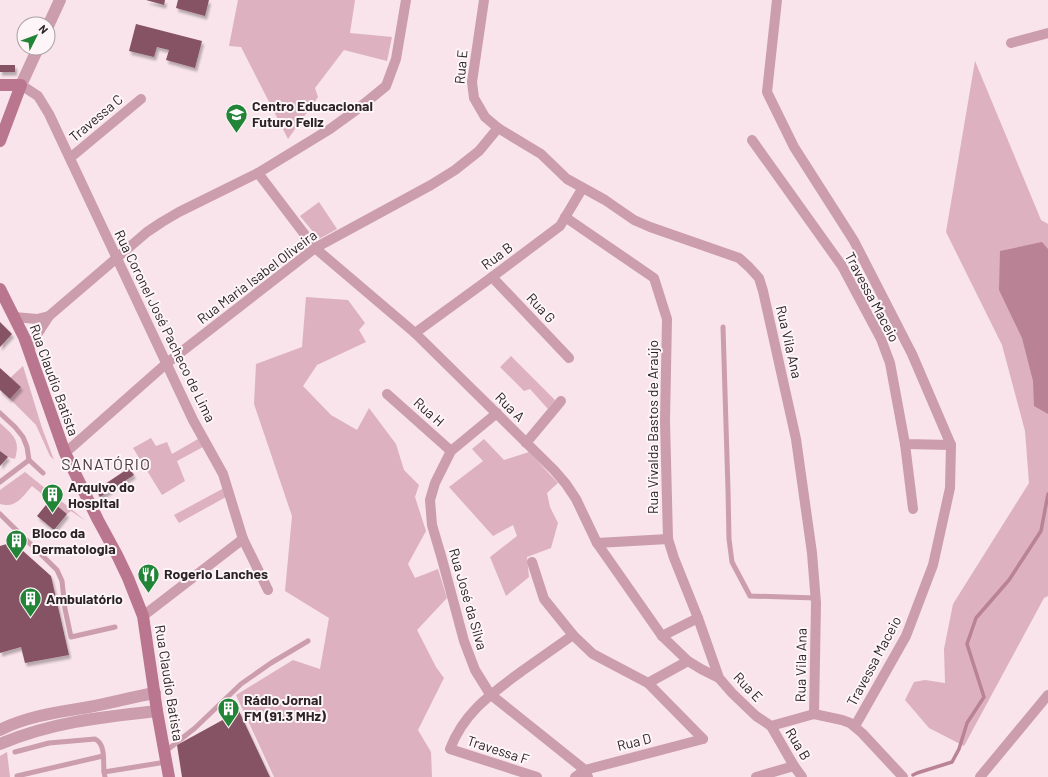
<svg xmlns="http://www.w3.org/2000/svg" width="1048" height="777" font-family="Barlow,sans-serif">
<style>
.green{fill:#ddb1c0}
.water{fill:#b98295}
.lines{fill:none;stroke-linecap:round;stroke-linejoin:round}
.stream{stroke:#b98295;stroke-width:3.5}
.building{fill:#855264;filter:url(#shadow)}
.service{stroke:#cc9dac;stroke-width:5}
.minor{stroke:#cc9dac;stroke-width:10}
.tertiary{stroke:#cc9dac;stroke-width:12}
.secondary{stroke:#ba768f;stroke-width:12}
.labels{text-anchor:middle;stroke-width:4;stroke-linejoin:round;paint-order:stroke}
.street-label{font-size:14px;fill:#2b2326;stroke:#fdf5f7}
.poi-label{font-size:14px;font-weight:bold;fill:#2b2326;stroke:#fdf5f7;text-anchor:start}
.quarter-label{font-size:16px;letter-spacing:1px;fill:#47383d;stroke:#fdf5f7}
</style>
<defs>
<filter id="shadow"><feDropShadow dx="2" dy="3.5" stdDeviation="1" flood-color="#0004"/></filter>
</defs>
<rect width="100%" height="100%" fill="#f8e4ea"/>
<g class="green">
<polygon points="238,0 355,0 350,33 392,37 387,61 344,50 315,88 318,97 288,139 241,47 229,46"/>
<polygon points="975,61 1041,220 1048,224 1048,596 1044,598 964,746 929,728 905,700 914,682 925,680 945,683 944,649 953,604 1029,483 1025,431 1002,345 946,232"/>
<polygon points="319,202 337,229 319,239 300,216"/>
<polygon points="306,297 348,300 365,323 359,330 366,342 317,365 303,386 331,415 357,430 369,408 396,444 404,470 419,485 415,497 426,531 408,564 415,578 438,569 447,598 417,630 436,667 444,678 418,730 431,752 432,777 274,777 236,695 293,660 320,669 329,618 285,591 292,516 254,404 256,364 302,347"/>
<polygon points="511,356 555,400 548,409 530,389 524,391 500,367"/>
<polygon points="23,366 42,428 54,460 50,456 36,425 10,399 21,387 10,378"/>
<path d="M0,423C13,435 21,440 15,459L8,457L0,451Z"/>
<polygon points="151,438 156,446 167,442 172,454 198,439 203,447 177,461 185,481 162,495 133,448"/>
<polygon points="484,439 504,460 529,452 558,483 547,493 550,507 558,523 551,548 527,557 529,577 506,596 490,557 517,536 513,525 493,536 449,487 483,461 472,449"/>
<path d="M25,472L86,521L71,511L67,514L32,486C23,496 16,509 0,504V490Z"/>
<polygon points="224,488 226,497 179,523 174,515"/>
<polygon points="7,752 10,777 0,777 0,756"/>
</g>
<polygon class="water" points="1042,242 1048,249 1048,414 1034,406 1033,381 1022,338 999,290 1000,251"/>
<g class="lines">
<polyline class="stream" points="913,775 917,773 952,762 959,749 967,723 984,697 967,644 976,618 1009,580 1041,531 1048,494"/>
</g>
<g class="building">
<polygon points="146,0 165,0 164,5"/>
<polygon points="178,0 209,0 205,16 176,8"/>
<polygon points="136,24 202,41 195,68 166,60 169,50 157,47 154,57 129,51"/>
<rect x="0" y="65" width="15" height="7"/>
<polygon points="0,322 12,334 0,347"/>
<polygon points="0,368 21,387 10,399 0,390"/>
<polygon points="0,451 8,457 0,466"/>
<polygon points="129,468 134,475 100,497 96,490"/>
<polygon points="50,500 67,514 54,530 37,516"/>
<polygon points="13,542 51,576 69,655 25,663 21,647 0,653 0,546"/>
<polygon points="239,711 270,777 182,777 177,745"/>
</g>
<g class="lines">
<g class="service">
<polyline points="723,327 728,490 729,539 732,562 750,596 816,598"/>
<polyline points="0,413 15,427 23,437 27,447 29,460 43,473"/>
<polyline points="0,482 29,460"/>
<polyline points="0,514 57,570 62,581 65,609 71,637 115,627"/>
<polyline points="166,751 195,728 241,684 271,663 308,641"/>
<path d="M15,752L49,743L95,739C106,744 103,762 104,772"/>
<polyline points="17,776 103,756"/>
<polyline points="105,777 104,772 166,762"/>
</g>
<g class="minor">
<polyline points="484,0 472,82 474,98 485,117 498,128 541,154 567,179 605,200 634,220 650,227 739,258 749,267 759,278 763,291 796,439 812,553 816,603 814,714"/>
<polyline points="777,0 767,92 794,147 854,241 912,354 951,445 950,488 933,565 906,636 855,726"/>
<polyline points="1011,43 1048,33"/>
<polyline points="21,85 38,96 49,114 193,420 223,474 243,539 268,590"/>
<polyline points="752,140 842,266 881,339 890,363 905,444 951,445"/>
<polyline points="70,158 141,99"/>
<polyline points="258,173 315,248 415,333 554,470 566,484 576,499 597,543 662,636 688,661 701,669 719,678"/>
<polyline points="565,217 654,278 667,319 665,421 668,539 674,558 698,618 719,678 732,693 756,716 771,726 814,714 842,720 850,723 862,733 903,777"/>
<polyline points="492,277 569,358"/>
<polyline points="14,317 37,319 49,316"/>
<polyline points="415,333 492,277 560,226 582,189"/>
<polyline points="29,351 36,336 49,316 147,232 162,222 179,212 258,173 330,129 359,108 386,86 396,59 406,0"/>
<polyline points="387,394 451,451"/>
<polyline points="497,413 451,451 435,483 430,500 432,525 442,559 464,641 475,670 490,694 585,770 588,777"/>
<polyline points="526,443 561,401"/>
<polyline points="905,444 913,509"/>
<polyline points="65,453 167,363 315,248 431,185 455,170 479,151 498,128"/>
<polyline points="597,543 668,539"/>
<polyline points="532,562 544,599 573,635 593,654 648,683 703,739"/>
<polyline points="143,616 243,539"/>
<polyline points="662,636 698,618"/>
<polyline points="648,683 688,661"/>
<polyline points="771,726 794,766 802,777"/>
<path d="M537,777L450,749C464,712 491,694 522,671C539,659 556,647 573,635"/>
<polyline points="575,777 585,770 703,739"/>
<polyline points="756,777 794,766"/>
<polyline points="980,777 1048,695"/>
</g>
<g class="tertiary">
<polyline points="48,26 60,0"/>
<polyline points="21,85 38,48"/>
<path d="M0,730C27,716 59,712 89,707C111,703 132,697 155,693"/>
<path d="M0,744C52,722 102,717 157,711"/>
</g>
<g class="secondary">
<polyline points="0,85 21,85 0,141"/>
<polyline points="0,289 24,337 65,453 98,520 117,555 128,578 143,616 157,711 169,777"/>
</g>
</g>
<defs>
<symbol id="school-pin" viewBox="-11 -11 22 30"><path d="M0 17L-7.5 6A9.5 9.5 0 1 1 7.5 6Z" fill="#228437" stroke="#fdf5f7"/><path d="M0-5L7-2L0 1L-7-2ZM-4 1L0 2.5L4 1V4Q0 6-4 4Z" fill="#fff"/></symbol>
<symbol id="building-pin" viewBox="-11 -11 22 30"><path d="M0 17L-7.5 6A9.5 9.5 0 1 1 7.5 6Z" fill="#228437" stroke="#fdf5f7"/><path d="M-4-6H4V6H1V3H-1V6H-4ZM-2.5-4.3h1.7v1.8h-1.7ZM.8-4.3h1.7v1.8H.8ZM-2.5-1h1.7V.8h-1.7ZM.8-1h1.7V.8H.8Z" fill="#fff"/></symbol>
<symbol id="restaurant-pin" viewBox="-11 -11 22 30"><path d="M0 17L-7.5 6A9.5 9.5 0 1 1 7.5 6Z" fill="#228437" stroke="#fdf5f7"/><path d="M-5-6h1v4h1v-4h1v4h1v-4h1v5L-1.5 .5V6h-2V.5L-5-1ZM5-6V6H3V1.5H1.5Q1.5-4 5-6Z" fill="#fff"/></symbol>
</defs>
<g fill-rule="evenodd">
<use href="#school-pin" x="224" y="102" width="25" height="34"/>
<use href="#building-pin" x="40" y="482" width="25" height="34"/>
<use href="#building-pin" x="4" y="528" width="25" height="34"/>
<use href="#restaurant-pin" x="136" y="562" width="25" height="34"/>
<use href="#building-pin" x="18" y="586" width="25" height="34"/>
<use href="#building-pin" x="216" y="696" width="25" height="34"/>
</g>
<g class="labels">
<g class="street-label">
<text transform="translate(461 67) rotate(-85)" y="5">Rua E</text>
<text transform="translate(96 118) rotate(-40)" y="5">Travessa C</text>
<text transform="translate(497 256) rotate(-37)" y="5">Rua B</text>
<text transform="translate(257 277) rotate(-37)" y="5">Rua Maria Isabel Oliveira</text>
<text transform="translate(872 297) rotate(62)" y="5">Travessa Maceio</text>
<text transform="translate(541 308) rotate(47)" y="5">Rua G</text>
<text transform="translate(165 326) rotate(64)" y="5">Rua Coronel José Pacheco de Lima</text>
<text transform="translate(789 342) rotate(77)" y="5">Rua Vila Ana</text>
<text transform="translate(54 380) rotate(70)" y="5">Rua Claudio Batista</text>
<text transform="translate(510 407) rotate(45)" y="5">Rua A</text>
<text transform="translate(429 412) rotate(42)" y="5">Rua H</text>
<text transform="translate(653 427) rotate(-90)" y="5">Rua Vivalda Bastos de Araújo</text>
<text transform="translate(468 599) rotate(74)" y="5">Rua José da Silva</text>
<text transform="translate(874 661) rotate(-62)" y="5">Travessa Maceio</text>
<text transform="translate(801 665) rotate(-89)" y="5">Rua Vila Ana</text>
<text transform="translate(169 683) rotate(81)" y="5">Rua Claudio Batista</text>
<text transform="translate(748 687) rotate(46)" y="5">Rua E</text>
<text transform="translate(634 742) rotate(-14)" y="5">Rua D</text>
<text transform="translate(798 744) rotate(59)" y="5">Rua B</text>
<text transform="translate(498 750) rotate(18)" y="5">Travessa F</text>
</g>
<g class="poi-label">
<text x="252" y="111">Centro Educacional<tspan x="252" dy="16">Futuro Feliz</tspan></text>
<text x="68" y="492">Arquivo do<tspan x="68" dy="16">Hospital</tspan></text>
<text x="32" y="538">Bloco da<tspan x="32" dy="16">Dermatologia</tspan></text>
<text x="164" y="579">Rogerio Lanches</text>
<text x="46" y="604">Ambulatório</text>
<text x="244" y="705">Rádio Jornal<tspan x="244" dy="16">FM (91.3 MHz)</tspan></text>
</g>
<g class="quarter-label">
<text x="106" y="470">SANATÓRIO</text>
</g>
</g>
<g transform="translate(36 36) rotate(48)"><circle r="19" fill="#fdf5f7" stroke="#a9a1a3"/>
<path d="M0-3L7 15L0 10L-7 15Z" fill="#228437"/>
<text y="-6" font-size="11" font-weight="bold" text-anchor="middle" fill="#2b2326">N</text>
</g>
</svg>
